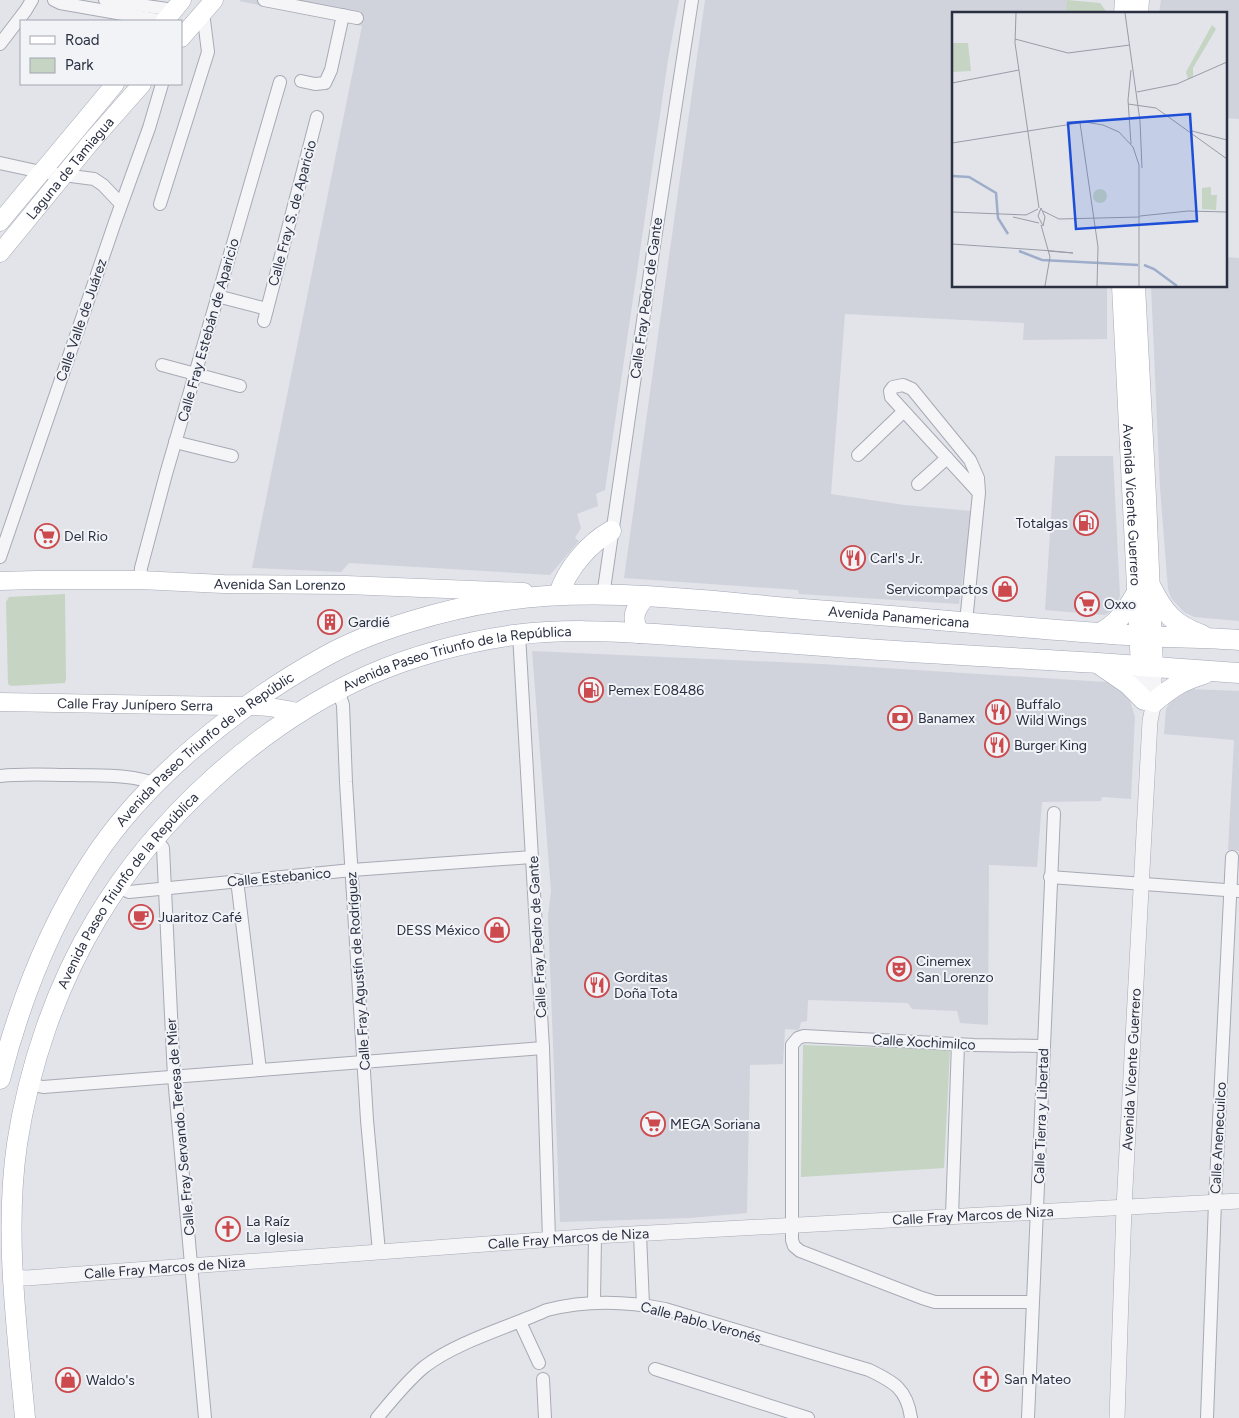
<svg xmlns="http://www.w3.org/2000/svg" width="1239" height="1418" font-family="Figtree,sans-serif">
<style>
.built{fill:#d0d3dc}
.green{fill:#c5d4c3}
.lines{fill:none;stroke-linecap:round;stroke-linejoin:round}
.minor-casing{stroke:#a7aab4;stroke-width:14}
.tertiary-casing{stroke:#a7aab4;stroke-width:16}
.secondary-casing{stroke:#a7aab4;stroke-width:19}
.primary-casing{stroke:#a1a7b5;stroke-width:21}
.minor{stroke:#f5f5f8;stroke-width:12}
.tertiary{stroke:#f5f5f8;stroke-width:15}
.secondary{stroke:#fff;stroke-width:18}
.primary{stroke:#fff;stroke-width:20}
.labels{text-anchor:middle;stroke-width:4;stroke-linejoin:round;paint-order:stroke}
.street-label{font-size:14px;fill:#2a3042;stroke:#f1f3f7}
.poi-label{font-size:14px;fill:#2a3042;stroke:#f1f3f7;text-anchor:start}
.inset-river{fill:none;stroke:#9eadc9;stroke-width:2.5}
.inset-road{fill:none;stroke:#989ca7;stroke-width:1}
.view{fill:#1d4ed8;fill-opacity:0.15;stroke:#1d4ed8;stroke-width:2.5}
.inset-edge{fill:none;stroke:#2a3042;stroke-width:2.5}
</style>
<rect width="100%" height="100%" fill="#e2e4ea"/>
<g class="built">
<polygon points="241,0 679,0 668,60 605,490 596,494 598,506 577,514 581,528 575,538 579,541 550,575 349,563 341,572 252,568 362,26 239,1"/>
<polygon points="705,0 1067,0 1065,14 953,14 953,286 1107,286 1107,339 1023,340 1024,323 845,314 831,494 904,505 972,511 959,604 799,594 798,590 624,578"/>
<polygon points="1161,0 1239,0 1239,119 1225,118 1225,14 1159,14"/>
<polygon points="1225,257 1239,258 1239,621 1194,617 1184,612 1171,598 1168,589 1160,488 1151,286 1225,286"/>
<polygon points="1055,456 1113,456 1120,596 1116,608 1105,615 1045,610"/>
<polygon points="532,651 822,664 1106,682 1120,689 1130,701 1135,717 1131,799 1102,797 1101,801 1042,802 1037,867 989,865 988,1025 960,1023 957,1011 912,1009 908,1003 808,1000 807,1021 801,1022 799,1030 785,1029 783,1064 750,1065 747,1213 690,1218 560,1222 548,916 551,891"/>
<polygon points="1190,689 1239,691 1239,851 1228,850 1234,740 1164,734 1166,709 1170,702 1177,694"/>
</g>
<g class="green">
<polygon points="1067,0 1100,3 1108,14 1065,14"/>
<polygon points="65,594 66,679 65,683 11,686 8,684 6,602 9,597"/>
<polygon points="803,1045 950,1050 944,1168 801,1177"/>
</g>
<g class="lines">
<defs>
<g id="minor">
<polyline points="54,0 60,3 163,21"/>
<polyline points="105,0 174,10"/>
<polyline points="264,0 357,18"/>
<polyline points="0,44 26,10 32,0"/>
<polyline points="301,81 315,84 325,83 331,70 343,15"/>
<polyline points="0,163 41,172 94,179 103,185 121,204"/>
<polyline points="160,204 208,52 203,12"/>
<polyline points="217,296 267,309"/>
<polyline points="264,321 317,117"/>
<polyline points="162,365 240,386"/>
<polyline points="175,442 232,456"/>
<polyline points="858,455 903,412"/>
<polyline points="918,484 947,458"/>
<polyline points="0,557 115,222 149,128 162,84"/>
<polyline points="140,580 141,568 166,474 280,82"/>
<polyline points="603,596 653,252 692,0"/>
<polyline points="966,622 979,493 978,478 970,460 912,389 903,385 893,387 890,391 891,397 979,493"/>
<polyline points="519,634 543,1048 549,1239"/>
<polyline points="338,690 343,705 346,782 367,1120 379,1252"/>
<path d="M0,776C24,773 50,775 74,775C101,776 131,774 156,784"/>
<polyline points="155,838 163,848 174,1077 205,1418"/>
<polyline points="1050,877 1239,891"/>
<polyline points="237,880 260,1070"/>
<polyline points="117,886 129,892 352,870 532,857"/>
<polyline points="29,1084 43,1087 543,1048"/>
<polyline points="952,1216 958,1044"/>
<polyline points="640,1234 643,1305"/>
<polyline points="594,1302 595,1236"/>
<polyline points="1032,1302 935,1302 922,1298 800,1251 794,1246 792,1240 792,1045 798,1038 804,1036 974,1045 1044,1046"/>
<polyline points="520,1322 539,1363"/>
<polyline points="655,1369 808,1418"/>
<polyline points="543,1379 545,1418"/>
<path d="M377,1418C392,1400 406,1382 424,1367C456,1342 509,1327 547,1310C586,1300 626,1301 665,1309L869,1370C894,1382 907,1389 911,1418"/>
<polyline points="1028,1418 1054,813"/>
<polyline points="1207,1418 1215,1202 1232,857"/>
</g>
<g id="tertiary">
<polyline points="1140,667 1145,702"/>
<path id="s1" d="M14,1277L27,1278L595,1236L1239,1201"/>
<path id="s2" d="M1117,1418L1124,1207L1150,721L1154,702V668"/>
</g>
<g id="secondary">
<polyline points="1123,14 1124,0"/>
<polyline points="1139,14 1140,0"/>
<polyline points="165,21 182,0"/>
<polyline points="181,38 214,0"/>
<polyline points="0,222 115,84"/>
<path id="s3" d="M0,253L90,143L142,84"/>
<path id="s4" d="M1121,286L1140,667"/>
<polyline points="1136,286 1147,497 1154,668"/>
<path id="s5" d="M0,581L36,580H140L223,584L346,585L524,592"/>
<path id="s6" d="M0,702L227,706C252,705 275,706 300,713"/>
</g>
<g id="primary">
<path d="M1151,587C1164,613 1174,625 1202,635"/>
<path d="M559,594C567,569 588,544 611,531"/>
<path d="M639,633C631,618 634,610 645,597"/>
<path d="M1100,633C1117,624 1126,611 1136,594"/>
<polyline points="1099,664 1128,684 1144,700"/>
<path d="M1154,702C1172,687 1181,681 1204,674"/>
<path id="s7" d="M0,1079C20,1001 48,928 92,861C145,779 239,704 324,657C372,630 445,609 500,601C599,586 703,601 803,609C911,617 1019,628 1128,635C1165,638 1202,637 1239,640"/>
<path id="s8" d="M25,1418C17,1328 4,1234 17,1144C29,1066 56,987 96,920C157,817 260,724 369,675C415,655 465,642 514,635C561,629 609,631 656,634C703,637 750,641 797,644C897,652 997,657 1098,663C1145,666 1192,670 1239,673"/>
</g>
</defs>
<use href="#minor" class="minor-casing"/>
<use href="#tertiary" class="tertiary-casing"/>
<use href="#secondary" class="secondary-casing"/>
<use href="#primary" class="primary-casing"/>
<use href="#minor" class="minor"/>
<use href="#tertiary" class="tertiary"/>
<use href="#secondary" class="secondary"/>
<use href="#primary" class="primary"/>
</g>
<defs>
<symbol id="fuel-ring" viewBox="-11 -11 22 22"><circle r="9.5" fill="#f1f3f7" stroke="#cc4a4d" stroke-width="1.5"/><path d="M-5.5-6h7V0h2V4h1.3V-2.5L3-4.5l.8-.8L6-3V5H2.5V1h-1V6h-7ZM-4.2-4.7v3.2H.2V-4.7Z" fill="#cc4a4d"/></symbol>
<symbol id="supermarket-ring" viewBox="-11 -11 22 22"><circle r="9.5" fill="#f1f3f7" stroke="#cc4a4d" stroke-width="1.5"/><path d="M-6-5.5h2.5l.6 2H6L4.5 2H-2.5L-4.4-4H-6ZM-1.5 3.2a1.3 1.3 0 1 0 .1 0ZM3 3.2a1.3 1.3 0 1 0 .1 0Z" fill="#cc4a4d"/></symbol>
<symbol id="restaurant-ring" viewBox="-11 -11 22 22"><circle r="9.5" fill="#f1f3f7" stroke="#cc4a4d" stroke-width="1.5"/><path d="M-5-6h1v4h1v-4h1v4h1v-4h1v5L-1.5 .5V6h-2V.5L-5-1ZM5-6V6H3V1.5H1.5Q1.5-4 5-6Z" fill="#cc4a4d"/></symbol>
<symbol id="shop-ring" viewBox="-11 -11 22 22"><circle r="9.5" fill="#f1f3f7" stroke="#cc4a4d" stroke-width="1.5"/><path d="M-5-2.5h2.3a2.7 3.5 0 0 1 5.4 0H5L5.5 6h-11ZM-1.5-2.5h3a1.5 2.3 0 0 0-3 0Z" fill="#cc4a4d"/></symbol>
<symbol id="building-ring" viewBox="-11 -11 22 22"><circle r="9.5" fill="#f1f3f7" stroke="#cc4a4d" stroke-width="1.5"/><path d="M-4-6H4V6H1V3H-1V6H-4ZM-2.5-4.3h1.7v1.8h-1.7ZM.8-4.3h1.7v1.8H.8ZM-2.5-1h1.7V.8h-1.7ZM.8-1h1.7V.8H.8Z" fill="#cc4a4d"/></symbol>
<symbol id="bank-ring" viewBox="-11 -11 22 22"><circle r="9.5" fill="#f1f3f7" stroke="#cc4a4d" stroke-width="1.5"/><path d="M-6-4H6V4H-6ZM0-2.3a2.3 2.3 0 1 0 0 4.6a2.3 2.3 0 1 0 0-4.6Z" fill="#cc4a4d"/></symbol>
<symbol id="cafe-ring" viewBox="-11 -11 22 22"><circle r="9.5" fill="#f1f3f7" stroke="#cc4a4d" stroke-width="1.5"/><path d="M-5.5-4.5H6V0H3Q3 3.5 0 3.5H-2.5Q-5.5 3.5-5.5 0ZM3-3.2v2h1.7v-2ZM-6 4.5H4V6H-6Z" fill="#cc4a4d"/></symbol>
<symbol id="theatre-ring" viewBox="-11 -11 22 22"><circle r="9.5" fill="#f1f3f7" stroke="#cc4a4d" stroke-width="1.5"/><path d="M-5-5.5Q0-4 5-5.5V0Q5 5 0 6Q-5 5-5 0ZM-3.3-2.5H-1v1.5H-3.3ZM1-2.5H3.3v1.5H1ZM-2.8 1Q0 5.5 2.8 1Z" fill="#cc4a4d"/></symbol>
<symbol id="church-ring" viewBox="-11 -11 22 22"><circle r="9.5" fill="#f1f3f7" stroke="#cc4a4d" stroke-width="1.5"/><path d="M-1.2-6h2.4v3.5h3.3v2.4h-3.3V6h-2.4V-.1h-3.3v-2.4h3.3Z" fill="#cc4a4d"/></symbol>
</defs>
<g fill-rule="evenodd">
<use href="#fuel-ring" x="1072" y="509" width="28" height="28"/>
<use href="#supermarket-ring" x="33" y="522" width="28" height="28"/>
<use href="#restaurant-ring" x="839" y="544" width="28" height="28"/>
<use href="#shop-ring" x="991" y="575" width="28" height="28"/>
<use href="#supermarket-ring" x="1073" y="590" width="28" height="28"/>
<use href="#building-ring" x="316" y="608" width="28" height="28"/>
<use href="#fuel-ring" x="577" y="676" width="28" height="28"/>
<use href="#restaurant-ring" x="984" y="698" width="28" height="28"/>
<use href="#bank-ring" x="886" y="704" width="28" height="28"/>
<use href="#restaurant-ring" x="983" y="731" width="28" height="28"/>
<use href="#cafe-ring" x="127" y="903" width="28" height="28"/>
<use href="#shop-ring" x="483" y="916" width="28" height="28"/>
<use href="#theatre-ring" x="885" y="955" width="28" height="28"/>
<use href="#restaurant-ring" x="583" y="971" width="28" height="28"/>
<use href="#supermarket-ring" x="639" y="1110" width="28" height="28"/>
<use href="#church-ring" x="214" y="1215" width="28" height="28"/>
<use href="#church-ring" x="972" y="1365" width="28" height="28"/>
<use href="#shop-ring" x="54" y="1366" width="28" height="28"/>
</g>
<g class="labels">
<g class="street-label">
<text dy="5" stroke="none"><textPath href="#s3" startOffset="110">Laguna de Tamiagua</textPath></text>
<text transform="translate(292 213) rotate(-75)" y="5">Calle Fray S. de Aparicio</text>
<text transform="translate(646 298) rotate(-82)" y="5">Calle Fray Pedro de Gante</text>
<text transform="translate(81 320) rotate(-71)" y="5">Calle Valle de Juárez</text>
<text transform="translate(208 330) rotate(-74)" y="5">Calle Fray Estebán de Aparicio</text>
<text dy="5" stroke="none"><textPath href="#s4" startOffset="219">Avenida Vicente Guerrero</textPath></text>
<text dy="5" stroke="none"><textPath href="#s5" startOffset="280">Avenida San Lorenzo</textPath></text>
<text dy="5" stroke="none"><textPath href="#s7" startOffset="1135">Avenida Panamericana</textPath></text>
<text dy="5" stroke="none"><textPath href="#s8" startOffset="976">Avenida Paseo Triunfo de la República</textPath></text>
<text dy="5" stroke="none"><textPath href="#s6" startOffset="135">Calle Fray Junípero Serra</textPath></text>
<text dy="5" stroke="none"><textPath href="#s7" startOffset="398">Avenida Paseo Triunfo de la Repúblic</textPath></text>
<text transform="translate(279 877) rotate(-5)" y="5">Calle Estebanico</text>
<text dy="5" stroke="none"><textPath href="#s8" startOffset="556">Avenida Paseo Triunfo de la República</textPath></text>
<text transform="translate(537 937) rotate(-93)" y="5">Calle Fray Pedro de Gante</text>
<text transform="translate(358 971) rotate(-94)" y="5">Calle Fray Agustín de Rodríguez</text>
<text transform="translate(924 1042) rotate(3)" y="5">Calle Xochimilco</text>
<text dy="5" stroke="none"><textPath href="#s2" startOffset="349">Avenida Vicente Guerrero</textPath></text>
<text transform="translate(1041 1116) rotate(-88)" y="5">Calle Tierra y Libertad</text>
<text transform="translate(180 1127) rotate(-95)" y="5">Calle Fray Servando Teresa de Mier</text>
<text transform="translate(1218 1138) rotate(-87)" y="5">Calle Anenecuilco</text>
<text dy="5" stroke="none"><textPath href="#s1" startOffset="961">Calle Fray Marcos de Niza</textPath></text>
<text dy="5" stroke="none"><textPath href="#s1" startOffset="556">Calle Fray Marcos de Niza</textPath></text>
<text dy="5" stroke="none"><textPath href="#s1" startOffset="151">Calle Fray Marcos de Niza</textPath></text>
<text transform="translate(701 1322) rotate(15)" y="5">Calle Pablo Veronés</text>
</g>
<g class="poi-label">
<text x="1068" y="528" text-anchor="end">Totalgas</text>
<text x="64" y="541">Del Rio</text>
<text x="870" y="563">Carl's Jr.</text>
<text x="988" y="594" text-anchor="end">Servicompactos</text>
<text x="1104" y="609">Oxxo</text>
<text x="348" y="627">Gardié</text>
<text x="608" y="695">Pemex E08486</text>
<text x="1016" y="709">Buffalo<tspan x="1016" dy="16">Wild Wings</tspan></text>
<text x="918" y="723">Banamex</text>
<text x="1014" y="750">Burger King</text>
<text x="158" y="922">Juaritoz Café</text>
<text x="480" y="935" text-anchor="end">DESS México</text>
<text x="916" y="966">Cinemex<tspan x="916" dy="16">San Lorenzo</tspan></text>
<text x="614" y="982">Gorditas<tspan x="614" dy="16">Doña Tota</tspan></text>
<text x="670" y="1129">MEGA Soriana</text>
<text x="246" y="1226">La Raíz<tspan x="246" dy="16">La Iglesia</tspan></text>
<text x="1004" y="1384">San Mateo</text>
<text x="86" y="1385">Waldo's</text>
</g>
</g>
<g transform="translate(952 12)">
<rect width="275" height="275" fill="#e2e4ea"/>
<path d="M260,13L264,17L241,56V65L236,67L234,60ZM0,31H16L19,59L0,60ZM259,175V183H265L264,198L250,197V176ZM141 184a7 7 0 1 1 14 0a7 7 0 1 1-14 0Z" fill="#c5d4c3"/>
<path class="inset-river" d="M0,164L17,165L44,181L46,206L56,222M67,239L90,248L186,253M192,253L202,257L225,274"/>
<path class="inset-road" d="M64,1L63,31L87,196M173,1L188,109L190,156M63,27L116,41L178,33M179,58L176,88L179,132M0,71L67,58M185,80L225,72L275,50M176,92L204,96L275,147M128,111L146,235L145,274M240,119L275,128M0,131L133,110L151,113L167,120L181,135L187,153V274M89,196L93,205L91,214L86,204ZM91,199L107,207L188,205M0,200L74,203L86,197M188,204L236,199L275,200M61,205L87,211M89,213L98,245L93,274M0,232L101,239L121,241L96,239"/>
<path class="view" d="M238,102L245,209L124,217L116,111Z"/>
<rect width="275" height="275" class="inset-edge"/>
</g>
<rect x="20" y="20" width="162" height="65" fill="#f1f3f7" stroke="#a1a5af"/>
<rect x="30" y="36" width="25" height="8" fill="#ffffff" stroke="#a1a5af"/>
<text x="65" y="45" font-size="15" fill="#2a3042">Road</text>
<rect x="30" y="58" width="25" height="15" fill="#c5d4c3" stroke="#a1a5af"/>
<text x="65" y="70" font-size="15" fill="#2a3042">Park</text>
</svg>
